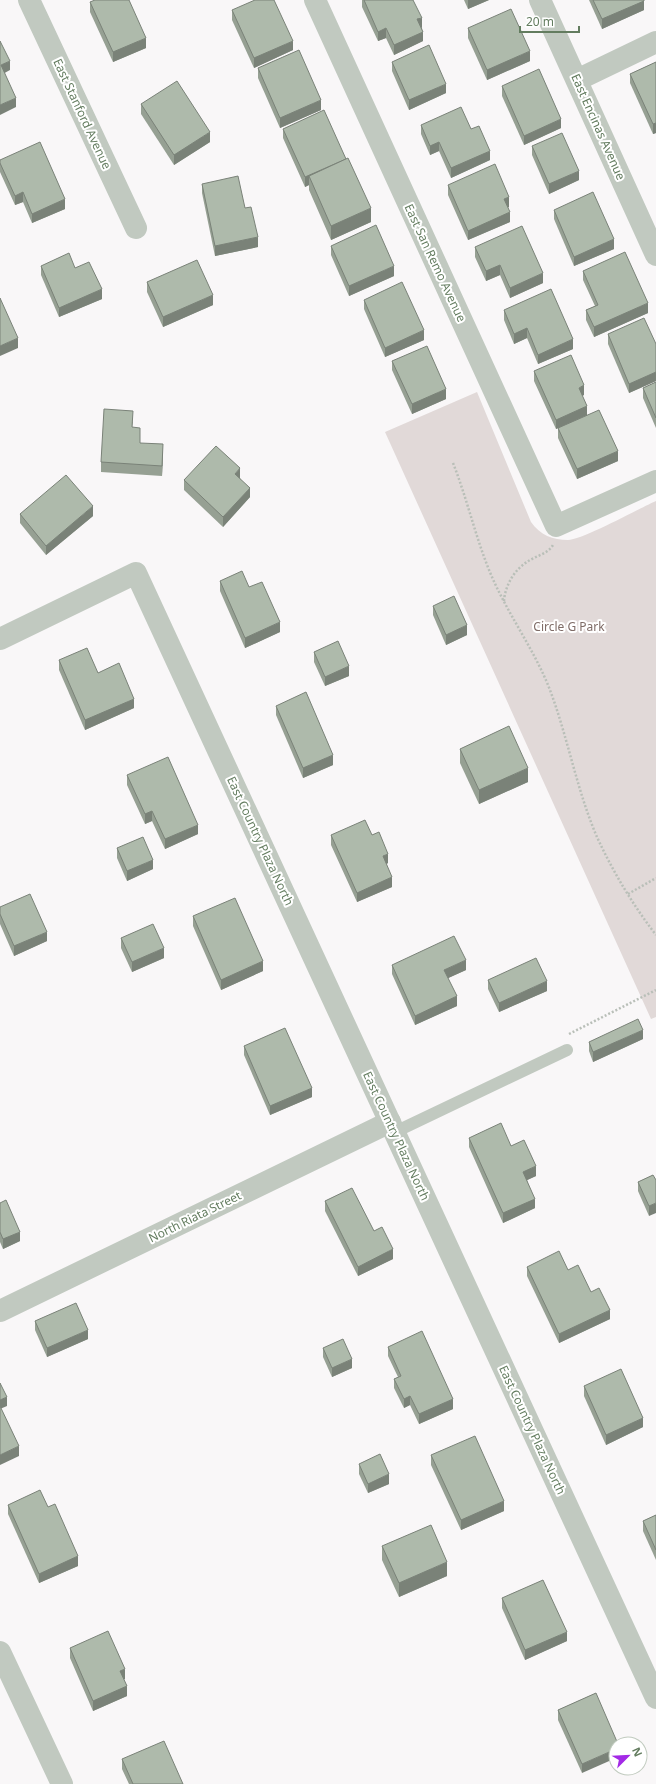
<svg xmlns="http://www.w3.org/2000/svg" width="656" height="1784" font-family="'Noto Sans',sans-serif">
<style>
.green{fill:#e1d9d8}
.lines{fill:none;stroke-linecap:round;stroke-linejoin:round}
.path{stroke:#b9bfb8;stroke-width:2.5;stroke-dasharray:2 2;stroke-linecap:butt}
.lane{stroke:#c1c9c0;stroke-width:12}
.street{stroke:#c1c9c0;stroke-width:22}
.wall{fill:#96a093}
.shaded-wall{fill:#7a8278}
.building{fill:#aebaab;stroke:#7a8278}
.labels{text-anchor:middle;stroke-width:4;stroke-linejoin:round;paint-order:stroke}
.street-label{font-size:12px;fill:#637c5f;stroke:#fff}
.park-label{font-size:12px;fill:#7f6c67;stroke:#fff}
</style>
<rect width="100%" height="100%" fill="#f9f7f8"/>
<path class="green" d="M477,392L531,522C540,535 553,540 568,540C582,540 640,508 656,501V1017L651,1019L385,432Z"/>
<g class="lines">
<g class="path">
<path d="M453,463C468,501 476,540 492,577C509,616 535,651 550,690C568,738 577,791 597,837C613,872 633,905 656,935"/>
<path d="M504,601C505,586 514,570 527,562C535,556 548,554 553,545"/>
<polyline points="628,894 656,878"/>
<polyline points="569,1034 656,990"/>
</g>
<polyline class="lane" points="395,1132 567,1050"/>
<g class="street">
<polyline points="29,0 136,228"/>
<polyline points="315,0 556,526 656,481"/>
<polyline points="540,0 656,255"/>
<polyline points="577,80 656,42"/>
<polyline points="0,639 136,573 656,1698"/>
<polyline points="0,1311 390,1122"/>
<polyline points="0,1652 62,1784"/>
</g>
</g>
<g class="wall">
<polygon points="362,0 413,0 422,27 423,41 394,55 386,38 378,41 362,7"/>
<polygon points="464,0 489,0 468,9"/>
<polygon points="589,0 644,0 644,10 602,29"/>
<polygon points="90,2 146,48 113,62 90,12"/>
<polygon points="232,10 293,50 254,68 232,20"/>
<polygon points="468,28 530,61 487,80 468,38"/>
<polygon points="392,62 446,93 409,110 392,71"/>
<polygon points="656,62 656,133 653,134 630,83 630,74"/>
<polygon points="258,68 321,110 280,128 258,78"/>
<polygon points="502,86 561,128 524,145 502,96"/>
<polygon points="141,104 210,142 174,165 141,114"/>
<polygon points="421,125 471,129 490,160 451,178 439,151 430,155 421,134"/>
<polygon points="283,129 371,222 331,240 309,190 309,185 305,187 283,138"/>
<polygon points="532,146 579,180 549,194 532,155"/>
<polygon points="0,160 65,209 32,223 23,202 15,205 0,172"/>
<polygon points="202,184 245,208 258,247 215,256 202,193"/>
<polygon points="448,185 509,207 508,207 510,222 468,240 448,195"/>
<polygon points="554,210 614,249 574,266 554,219"/>
<polygon points="331,246 394,276 349,296 331,255"/>
<polygon points="475,247 543,283 510,298 500,275 486,281 475,257"/>
<polygon points="41,266 75,268 102,299 59,317 41,275"/>
<polygon points="583,271 648,313 594,337 586,320 586,310 595,306 583,280"/>
<polygon points="147,282 213,305 163,327 147,292"/>
<polygon points="364,300 424,340 385,357 364,309"/>
<polygon points="504,310 573,349 538,364 527,338 514,344 504,320"/>
<polygon points="608,334 656,344 656,381 629,393 608,344"/>
<polygon points="392,361 446,399 412,414 392,370"/>
<polygon points="534,371 584,395 582,396 587,415 618,461 577,479 558,438 558,428 556,429 534,381"/>
<polygon points="656,382 656,428 643,398 643,388"/>
<polygon points="133,421 132,427 140,438 140,443 163,454 162,476 101,472 101,462"/>
<polygon points="240,478 250,497 223,527 184,490 184,480"/>
<polygon points="20,514 93,516 46,555 20,523"/>
<polygon points="220,581 280,632 245,648 220,591"/>
<polygon points="433,606 467,635 446,645 433,615"/>
<polygon points="314,652 349,676 325,686 314,662"/>
<polygon points="59,660 98,673 134,708 85,730 59,670"/>
<polygon points="276,706 333,765 303,778 276,715"/>
<polygon points="460,749 528,782 479,804 460,763"/>
<polygon points="127,775 198,834 165,849 152,821 145,824 127,785"/>
<polygon points="331,835 372,835 388,863 386,864 392,887 357,902 331,845"/>
<polygon points="117,848 153,869 127,881 117,858"/>
<polygon points="0,907 47,941 14,956 0,924"/>
<polygon points="193,916 263,971 221,990 193,926"/>
<polygon points="121,938 164,958 132,972 121,948"/>
<polygon points="392,965 466,970 448,978 457,1006 415,1025 392,974"/>
<polygon points="488,980 547,991 499,1012 488,989"/>
<polygon points="643,1039 593,1062 589,1051 589,1042"/>
<polygon points="244,1046 312,1097 270,1115 244,1055"/>
<polygon points="469,1138 511,1146 536,1176 527,1180 535,1208 503,1223 469,1147"/>
<polygon points="653,1175 649,1216 638,1191 638,1182"/>
<polygon points="325,1201 374,1231 393,1259 358,1276 325,1211"/>
<polygon points="0,1203 20,1241 3,1249 0,1242"/>
<polygon points="527,1267 568,1270 591,1292 610,1319 559,1343 527,1276"/>
<polygon points="35,1321 88,1339 47,1357 35,1330"/>
<polygon points="388,1347 453,1409 419,1424 410,1405 404,1408 394,1388 394,1379 398,1377 388,1356"/>
<polygon points="323,1348 352,1368 332,1377 323,1357"/>
<polygon points="584,1386 643,1427 606,1445 584,1396"/>
<polygon points="431,1455 504,1511 461,1530 431,1465"/>
<polygon points="359,1464 389,1484 368,1493 359,1474"/>
<polygon points="8,1505 48,1507 78,1566 39,1583 8,1514"/>
<polygon points="656,1515 656,1560 643,1531 643,1521"/>
<polygon points="382,1546 447,1576 399,1597 382,1560"/>
<polygon points="502,1598 567,1641 525,1660 502,1608"/>
<polygon points="70,1648 125,1679 124,1679 127,1696 93,1711 70,1658"/>
<polygon points="596,1693 582,1773 558,1720 558,1710"/>
<polygon points="122,1759 183,1784 129,1784 122,1769"/>
</g>
<g class="shaded-wall">
<polygon points="468,0 489,0 468,9"/>
<polygon points="644,1 644,10 602,29 602,19"/>
<polygon points="422,18 422,27 417,29 417,19"/>
<polygon points="386,28 386,38 378,41 378,32"/>
<polygon points="423,32 423,41 394,55 394,45"/>
<polygon points="146,38 146,48 113,62 113,52"/>
<polygon points="293,41 293,50 254,68 254,58"/>
<polygon points="530,51 530,61 487,80 487,70"/>
<polygon points="10,61 10,70 1,75 1,65"/>
<polygon points="446,84 446,93 409,110 409,100"/>
<polygon points="16,98 16,107 0,115 0,105"/>
<polygon points="321,100 321,110 280,128 280,118"/>
<polygon points="561,119 561,128 524,145 524,136"/>
<polygon points="656,123 656,133 653,134 653,124"/>
<polygon points="210,132 210,142 174,165 174,155"/>
<polygon points="439,142 439,151 430,155 430,146"/>
<polygon points="490,151 490,160 451,178 451,168"/>
<polygon points="346,159 309,176 309,185 305,187 305,177"/>
<polygon points="579,171 579,180 549,194 549,184"/>
<polygon points="23,192 23,202 15,205 15,196"/>
<polygon points="509,197 509,207 504,209 504,199"/>
<polygon points="65,199 65,209 32,223 32,214"/>
<polygon points="371,208 371,222 331,240 331,226"/>
<polygon points="510,212 510,222 468,240 468,231"/>
<polygon points="258,237 258,247 215,256 215,246"/>
<polygon points="614,239 614,249 574,266 574,257"/>
<polygon points="500,265 500,275 486,281 486,271"/>
<polygon points="394,266 394,276 349,296 349,286"/>
<polygon points="543,273 543,283 510,298 510,288"/>
<polygon points="102,289 102,299 59,317 59,308"/>
<polygon points="213,295 213,305 163,327 163,317"/>
<polygon points="648,303 648,313 594,337 594,327"/>
<polygon points="527,328 527,338 514,344 514,334"/>
<polygon points="424,330 424,340 385,357 385,348"/>
<polygon points="18,338 18,348 0,356 0,346"/>
<polygon points="573,339 573,349 538,364 538,355"/>
<polygon points="656,372 656,381 629,393 629,384"/>
<polygon points="584,385 584,395 579,397 579,388"/>
<polygon points="446,389 446,399 412,414 412,404"/>
<polygon points="587,406 587,415 556,429 556,420"/>
<polygon points="163,444 163,454 162,476 162,466"/>
<polygon points="618,451 618,461 577,479 577,469"/>
<polygon points="240,468 240,478 235,483 235,474"/>
<polygon points="250,488 250,497 223,527 223,517"/>
<polygon points="93,506 93,516 46,555 46,546"/>
<polygon points="280,622 280,632 245,648 245,638"/>
<polygon points="467,625 467,635 446,645 446,635"/>
<polygon points="349,666 349,676 325,686 325,677"/>
<polygon points="134,699 134,708 85,730 85,720"/>
<polygon points="333,755 333,765 303,778 303,768"/>
<polygon points="528,768 528,782 479,804 479,790"/>
<polygon points="152,811 152,821 145,824 145,814"/>
<polygon points="198,825 198,834 165,849 165,839"/>
<polygon points="388,854 388,863 383,866 383,856"/>
<polygon points="153,860 153,869 127,881 127,871"/>
<polygon points="392,877 392,887 357,902 357,893"/>
<polygon points="47,932 47,941 14,956 14,946"/>
<polygon points="164,948 164,958 132,972 132,962"/>
<polygon points="466,960 466,970 444,980 444,970"/>
<polygon points="263,961 263,971 221,990 221,980"/>
<polygon points="547,981 547,991 499,1012 499,1003"/>
<polygon points="457,996 457,1006 415,1025 415,1016"/>
<polygon points="643,1030 643,1039 593,1062 593,1052"/>
<polygon points="312,1088 312,1097 270,1115 270,1106"/>
<polygon points="536,1166 536,1176 523,1182 523,1172"/>
<polygon points="535,1199 535,1208 503,1223 503,1213"/>
<polygon points="656,1203 656,1213 649,1216 649,1206"/>
<polygon points="20,1232 20,1241 3,1249 3,1239"/>
<polygon points="393,1249 393,1259 358,1276 358,1267"/>
<polygon points="610,1310 610,1319 559,1343 559,1334"/>
<polygon points="88,1330 88,1339 47,1357 47,1348"/>
<polygon points="352,1359 352,1368 332,1377 332,1368"/>
<polygon points="410,1396 410,1405 404,1408 404,1399"/>
<polygon points="7,1397 7,1406 0,1409 0,1400"/>
<polygon points="453,1399 453,1409 419,1424 419,1414"/>
<polygon points="643,1418 643,1427 606,1445 606,1435"/>
<polygon points="19,1446 19,1456 0,1465 0,1455"/>
<polygon points="389,1474 389,1484 368,1493 368,1484"/>
<polygon points="504,1501 504,1511 461,1530 461,1520"/>
<polygon points="78,1556 78,1566 39,1583 39,1574"/>
<polygon points="447,1562 447,1576 399,1597 399,1583"/>
<polygon points="567,1632 567,1641 525,1660 525,1650"/>
<polygon points="125,1669 125,1679 120,1681 120,1671"/>
<polygon points="127,1686 127,1696 93,1711 93,1701"/>
<polygon points="616,1749 616,1758 582,1773 582,1764"/>
</g>
<g class="building">
<polygon points="95,0 129,0 146,38 113,52 90,2"/>
<polygon points="255,0 274,0 293,41 254,58 232,10"/>
<polygon points="364,0 413,0 422,18 417,19 423,32 394,45 386,28 378,32"/>
<polygon points="593,0 644,0 644,1 602,19"/>
<polygon points="511,9 530,51 487,70 468,28"/>
<polygon points="0,41 10,61 1,65 16,98 0,105"/>
<polygon points="429,45 446,84 409,100 392,62"/>
<polygon points="299,50 321,100 280,118 258,68"/>
<polygon points="656,62 656,123 653,124 630,74"/>
<polygon points="539,69 561,119 524,136 502,86"/>
<polygon points="177,81 210,132 174,155 141,104"/>
<polygon points="461,107 471,129 479,126 490,151 451,168 439,142 430,146 421,125"/>
<polygon points="324,110 346,159 305,177 283,129"/>
<polygon points="562,133 579,171 549,184 532,146"/>
<polygon points="40,142 65,199 32,214 23,192 15,196 0,163 0,160"/>
<polygon points="348,158 371,208 331,226 309,176"/>
<polygon points="495,164 509,197 504,199 510,212 468,231 448,185"/>
<polygon points="238,176 245,208 251,207 258,237 215,246 202,184"/>
<polygon points="593,192 614,239 574,257 554,210"/>
<polygon points="376,225 394,266 349,286 331,246"/>
<polygon points="522,226 543,273 510,288 500,265 486,271 475,247"/>
<polygon points="625,252 648,303 594,327 586,310 598,305 583,271"/>
<polygon points="69,253 75,268 89,262 102,289 59,308 41,266"/>
<polygon points="197,260 213,295 163,317 147,282"/>
<polygon points="402,282 424,330 385,348 364,300"/>
<polygon points="551,289 573,339 538,355 527,328 514,334 504,310"/>
<polygon points="0,298 18,338 0,346"/>
<polygon points="644,318 656,344 656,372 629,384 608,334"/>
<polygon points="427,346 446,389 412,404 392,361"/>
<polygon points="571,355 584,385 579,388 587,406 556,420 534,371"/>
<polygon points="656,382 656,418 643,388"/>
<polygon points="104,409 133,411 132,427 140,428 140,443 163,444 162,466 101,462"/>
<polygon points="599,410 618,451 577,469 558,428"/>
<polygon points="216,446 240,468 235,474 250,488 223,517 184,480"/>
<polygon points="66,475 93,506 46,546 20,514"/>
<polygon points="242,571 249,587 262,582 280,622 245,638 220,581"/>
<polygon points="454,596 467,625 446,635 433,606"/>
<polygon points="338,641 349,666 325,677 314,652"/>
<polygon points="87,648 98,673 119,663 134,699 85,720 59,660"/>
<polygon points="306,692 333,755 303,768 276,706"/>
<polygon points="509,726 528,768 479,790 460,749"/>
<polygon points="168,757 198,825 165,839 152,811 145,814 127,775"/>
<polygon points="365,820 372,835 379,832 388,854 383,856 392,877 357,893 331,835"/>
<polygon points="143,837 153,860 127,871 117,848"/>
<polygon points="30,894 47,932 14,946 0,914 0,907"/>
<polygon points="235,898 263,961 221,980 193,916"/>
<polygon points="153,924 164,948 132,962 121,938"/>
<polygon points="454,936 466,960 444,970 457,996 415,1016 392,965"/>
<polygon points="536,958 547,981 499,1003 488,980"/>
<polygon points="638,1019 643,1030 593,1052 589,1042"/>
<polygon points="285,1028 312,1088 270,1106 244,1046"/>
<polygon points="501,1123 511,1146 524,1140 536,1166 523,1172 535,1199 503,1213 469,1138"/>
<polygon points="653,1175 656,1180 656,1203 649,1206 638,1182"/>
<polygon points="352,1188 374,1231 382,1227 393,1249 358,1267 325,1201"/>
<polygon points="6,1200 20,1232 3,1239 0,1232 0,1203"/>
<polygon points="559,1251 568,1270 578,1265 591,1292 599,1288 610,1310 559,1334 527,1267"/>
<polygon points="76,1303 88,1330 47,1348 35,1321"/>
<polygon points="422,1331 453,1399 419,1414 410,1396 404,1399 394,1379 401,1376 388,1347"/>
<polygon points="343,1339 352,1359 332,1368 323,1348"/>
<polygon points="621,1369 643,1418 606,1435 584,1386"/>
<polygon points="0,1383 7,1397 0,1400"/>
<polygon points="0,1406 19,1446 0,1455"/>
<polygon points="475,1436 504,1501 461,1520 431,1455"/>
<polygon points="380,1454 389,1474 368,1484 359,1464"/>
<polygon points="40,1490 48,1507 55,1504 78,1556 39,1574 8,1505"/>
<polygon points="656,1515 656,1550 643,1521"/>
<polygon points="431,1525 447,1562 399,1583 382,1546"/>
<polygon points="543,1580 567,1632 525,1650 502,1598"/>
<polygon points="108,1631 125,1669 120,1671 127,1686 93,1701 70,1648"/>
<polygon points="596,1693 618,1744 616,1744 616,1749 582,1764 558,1710"/>
<polygon points="164,1741 183,1784 133,1784 122,1759"/>
</g>
<g class="labels">
<g class="street-label">
<text transform="translate(82 114) rotate(65)" y="4">East Stanford Avenue</text>
<text transform="translate(598 127) rotate(66)" y="4">East Encinas Avenue</text>
<text transform="translate(435 263) rotate(65)" y="4">East San Remo Avenue</text>
<text transform="translate(260 841) rotate(65)" y="4">East Country Plaza North</text>
<text transform="translate(396 1136) rotate(65)" y="4">East Country Plaza North</text>
<text transform="translate(195 1217) rotate(-26)" y="4">North Riata Street</text>
<text transform="translate(532 1430) rotate(65)" y="4">East Country Plaza North</text>
</g>
<g class="park-label">
<text x="569" y="631">Circle G Park</text>
</g>
</g>
<g transform="translate(628 1756) rotate(66)"><circle r="19" fill="#ffffff" stroke="#c1cbbf"/>
<path d="M0-3L7 15L0 10L-7 15Z" fill="#a32ae6"/>
<text y="-6" font-size="11" font-weight="bold" text-anchor="middle" fill="#637c5f">N</text>
</g>
<path d="M520 26v6h59v-6" fill="none" stroke="#637c5f" stroke-width="2"/>
<text x="526" y="26" font-size="12" fill="#637c5f" stroke="#ffffff" stroke-width="3" paint-order="stroke">20 m</text>
</svg>
